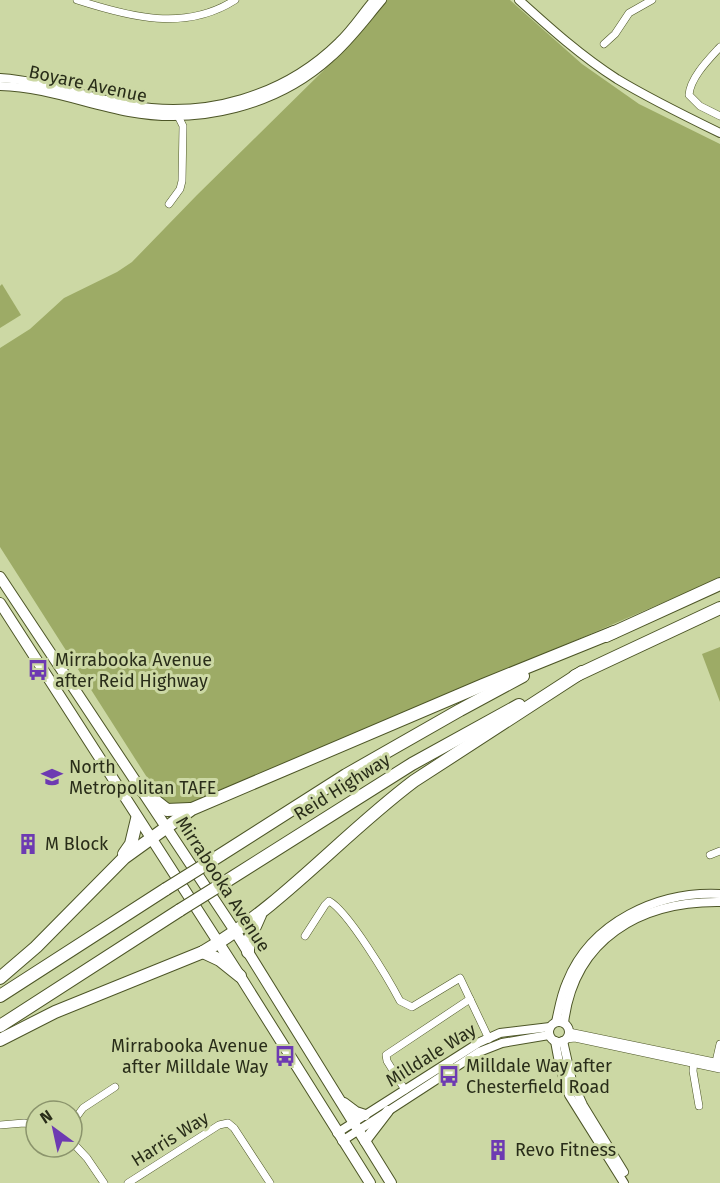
<svg xmlns="http://www.w3.org/2000/svg" width="720" height="1183" font-family="'Fira Sans',sans-serif">
<style>
.green{fill:#9dab66}
.lines{fill:none;stroke-linecap:round;stroke-linejoin:round}
.minor-casing{stroke:#4d5627;stroke-width:8}
.tertiary-casing{stroke:#4d5627;stroke-width:10}
.primary-casing{stroke:#4d5627;stroke-width:12}
.motorway-casing{stroke:#4d5627;stroke-width:14}
.minor{stroke:#fff;stroke-width:7}
.tertiary{stroke:#fff;stroke-width:8}
.primary{stroke:#fff;stroke-width:10}
.motorway{stroke:#fff;stroke-width:12}
.motorway-bridge-casing{stroke:#4d5627;stroke-width:14;stroke-linecap:butt}
.motorway-bridge{stroke:#fff;stroke-width:12}
.labels{text-anchor:middle;stroke-width:6;stroke-linejoin:round;paint-order:stroke}
.street-label{font-size:18px;fill:#292d19;stroke:#ccd8a4}
.poi-label{font-size:18px;fill:#292d19;stroke:#ccd8a4;text-anchor:start}
</style>
<rect width="100%" height="100%" fill="#ccd8a4"/>
<g class="green">
<polygon points="385,0 510,0 582,64 639,104 720,144 720,578 171,815 0,547 0,348 30,329 64,298 117,272 132,262 197,195 325,69"/>
<polygon points="2,284 21,315 0,328 0,286"/>
<polygon points="720,647 720,702 702,654"/>
</g>
<g class="lines">
<defs>
<g id="minor">
<path d="M77,0C130,17 185,32 235,0"/>
<polyline points="604,44 615,34 629,13 652,0"/>
<path d="M720,47C709,59 690,78 689,95L700,106L720,116"/>
<polyline points="169,204 180,189 182,181 183,126 178,116"/>
<polyline points="710,855 720,851"/>
<path d="M305,936L325,905L329,901C348,911 389,980 400,1001L412,1007L460,978L489,1039"/>
<polyline points="569,1032 720,1063"/>
<polyline points="566,1039 575,1038 720,1069"/>
<polyline points="694,1060 693,1071 699,1106"/>
<polyline points="715,1066 720,1044"/>
<polyline points="405,1090 387,1061 386,1055 470,999"/>
<polyline points="72,1123 83,1108 115,1087"/>
<polyline points="0,1125 24,1123 36,1125"/>
<polyline points="72,1142 87,1158 104,1183"/>
<polyline points="128,1183 219,1125 228,1123 234,1128 270,1183"/>
</g>
<g id="tertiary">
<path d="M519,0C550,28 581,56 617,79C650,99 685,116 720,133"/>
<path d="M0,78C45,81 86,97 129,105C205,119 284,96 339,42C352,30 362,14 374,0"/>
<path d="M0,86C45,87 86,104 129,112C199,125 277,106 330,58C350,41 365,20 382,0"/>
<path d="M556,1022C559,1009 561,995 567,982C591,922 658,891 720,894"/>
<circle cx="559" cy="1032" r="10"/>
<path d="M564,1023C574,939 640,901 720,902"/>
<polyline points="555,1041 560,1068 569,1095 624,1183"/>
<polyline points="563,1041 572,1081 583,1105 624,1172"/>
<polyline points="337,1133 480,1042 500,1033 550,1027"/>
<polyline points="342,1141 479,1052 502,1043 549,1035"/>
</g>
<g id="primary">
<polyline points="0,577 235,931 391,1183"/>
<polyline points="0,603 240,976 370,1183"/>
<polyline points="344,1103 356,1112 365,1115"/>
<polyline points="365,1141 388,1111"/>
</g>
<g id="motorway">
<polyline points="606,636 720,584"/>
<polyline points="575,676 720,608"/>
<polyline points="139,788 167,810 190,809"/>
<polyline points="124,854 131,844 137,819"/>
<polyline points="211,861 346,775 460,710 523,676"/>
<polyline points="225,882 412,764 519,705"/>
<polyline points="203,952 220,960 240,976"/>
<polyline points="248,952 248,942 260,915"/>
<polyline points="0,978 36,947 124,858 192,809 483,685 614,632"/>
<polyline points="0,996 166,889"/>
<polyline points="0,1026 180,910"/>
<path d="M0,1040L55,1012L203,952C282,906 342,835 414,781L582,672"/>
</g>
</defs>
<use href="#minor" class="minor-casing"/>
<use href="#tertiary" class="tertiary-casing"/>
<use href="#primary" class="primary-casing"/>
<use href="#motorway" class="motorway-casing"/>
<use href="#minor" class="minor"/>
<use href="#tertiary" class="tertiary"/>
<use href="#primary" class="primary"/>
<use href="#motorway" class="motorway"/>
<defs>
<g id="motorway-bridge">
<polyline points="166,889 211,861"/>
<polyline points="180,910 225,882"/>
</g>
</defs>
<use href="#motorway-bridge" class="motorway-bridge-casing"/>
<use href="#motorway-bridge" class="motorway-bridge"/>
</g>
<defs>
<symbol id="bus-bare" viewBox="-9 -9 18 18"><path d="M-5-6H5V4H4V6H2V4H-2V6H-4V4H-5ZM-3.5-4V0h7V-4ZM-3.5 1.2v1.5H-2V1.2ZM2 1.2v1.5H3.5V1.2Z" fill="#6d3ab2" stroke="#ccd8a4" stroke-width="2.5" paint-order="stroke"/></symbol>
<symbol id="university-bare" viewBox="-9 -9 18 18"><path d="M0-5L7-2L0 1L-7-2ZM-4 1L0 2.5L4 1V4Q0 6-4 4Z" fill="#6d3ab2" stroke="#ccd8a4" stroke-width="2.5" paint-order="stroke"/></symbol>
<symbol id="building-bare" viewBox="-9 -9 18 18"><path d="M-4-6H4V6H1V3H-1V6H-4ZM-2.5-4.3h1.7v1.8h-1.7ZM.8-4.3h1.7v1.8H.8ZM-2.5-1h1.7V.8h-1.7ZM.8-1h1.7V.8H.8Z" fill="#6d3ab2" stroke="#ccd8a4" stroke-width="2.5" paint-order="stroke"/></symbol>
</defs>
<g fill-rule="evenodd">
<use href="#bus-bare" x="23" y="655" width="30" height="30"/>
<use href="#university-bare" x="37" y="762" width="30" height="30"/>
<use href="#building-bare" x="13" y="829" width="30" height="30"/>
<use href="#bus-bare" x="270" y="1041" width="30" height="30"/>
<use href="#bus-bare" x="434" y="1061" width="30" height="30"/>
<use href="#building-bare" x="483" y="1135" width="30" height="30"/>
</g>
<g class="labels">
<g class="street-label">
<text transform="translate(88 84) rotate(12)" y="6">Boyare Avenue</text>
<text transform="translate(342 787) rotate(-32)" y="6">Reid Highway</text>
<text transform="translate(223 884) rotate(57)" y="6">Mirrabooka Avenue</text>
<text transform="translate(431 1055) rotate(-32)" y="6">Milldale Way</text>
<text transform="translate(170 1139) rotate(-32)" y="6">Harris Way</text>
</g>
<g class="poi-label">
<text x="55" y="666">Mirrabooka Avenue<tspan x="55" dy="21">after Reid Highway</tspan></text>
<text x="69" y="773">North<tspan x="69" dy="21">Metropolitan TAFE</tspan></text>
<text x="45" y="850">M Block</text>
<text x="268" y="1052" text-anchor="end">Mirrabooka Avenue<tspan x="268" dy="21">after Milldale Way</tspan></text>
<text x="466" y="1072">Milldale Way after<tspan x="466" dy="21">Chesterfield Road</tspan></text>
<text x="515" y="1156">Revo Fitness</text>
</g>
</g>
<g transform="translate(54 1129) rotate(327)"><circle r="28" fill="#ccd8a4" stroke="#8b946c" stroke-width="1.5"/>
<path d="M0-4.5L10 22L0 15L-10 22Z" fill="#6d3ab2"/>
<text y="-9" font-size="16" font-weight="bold" text-anchor="middle" fill="#292d19">N</text>
</g>
</svg>
